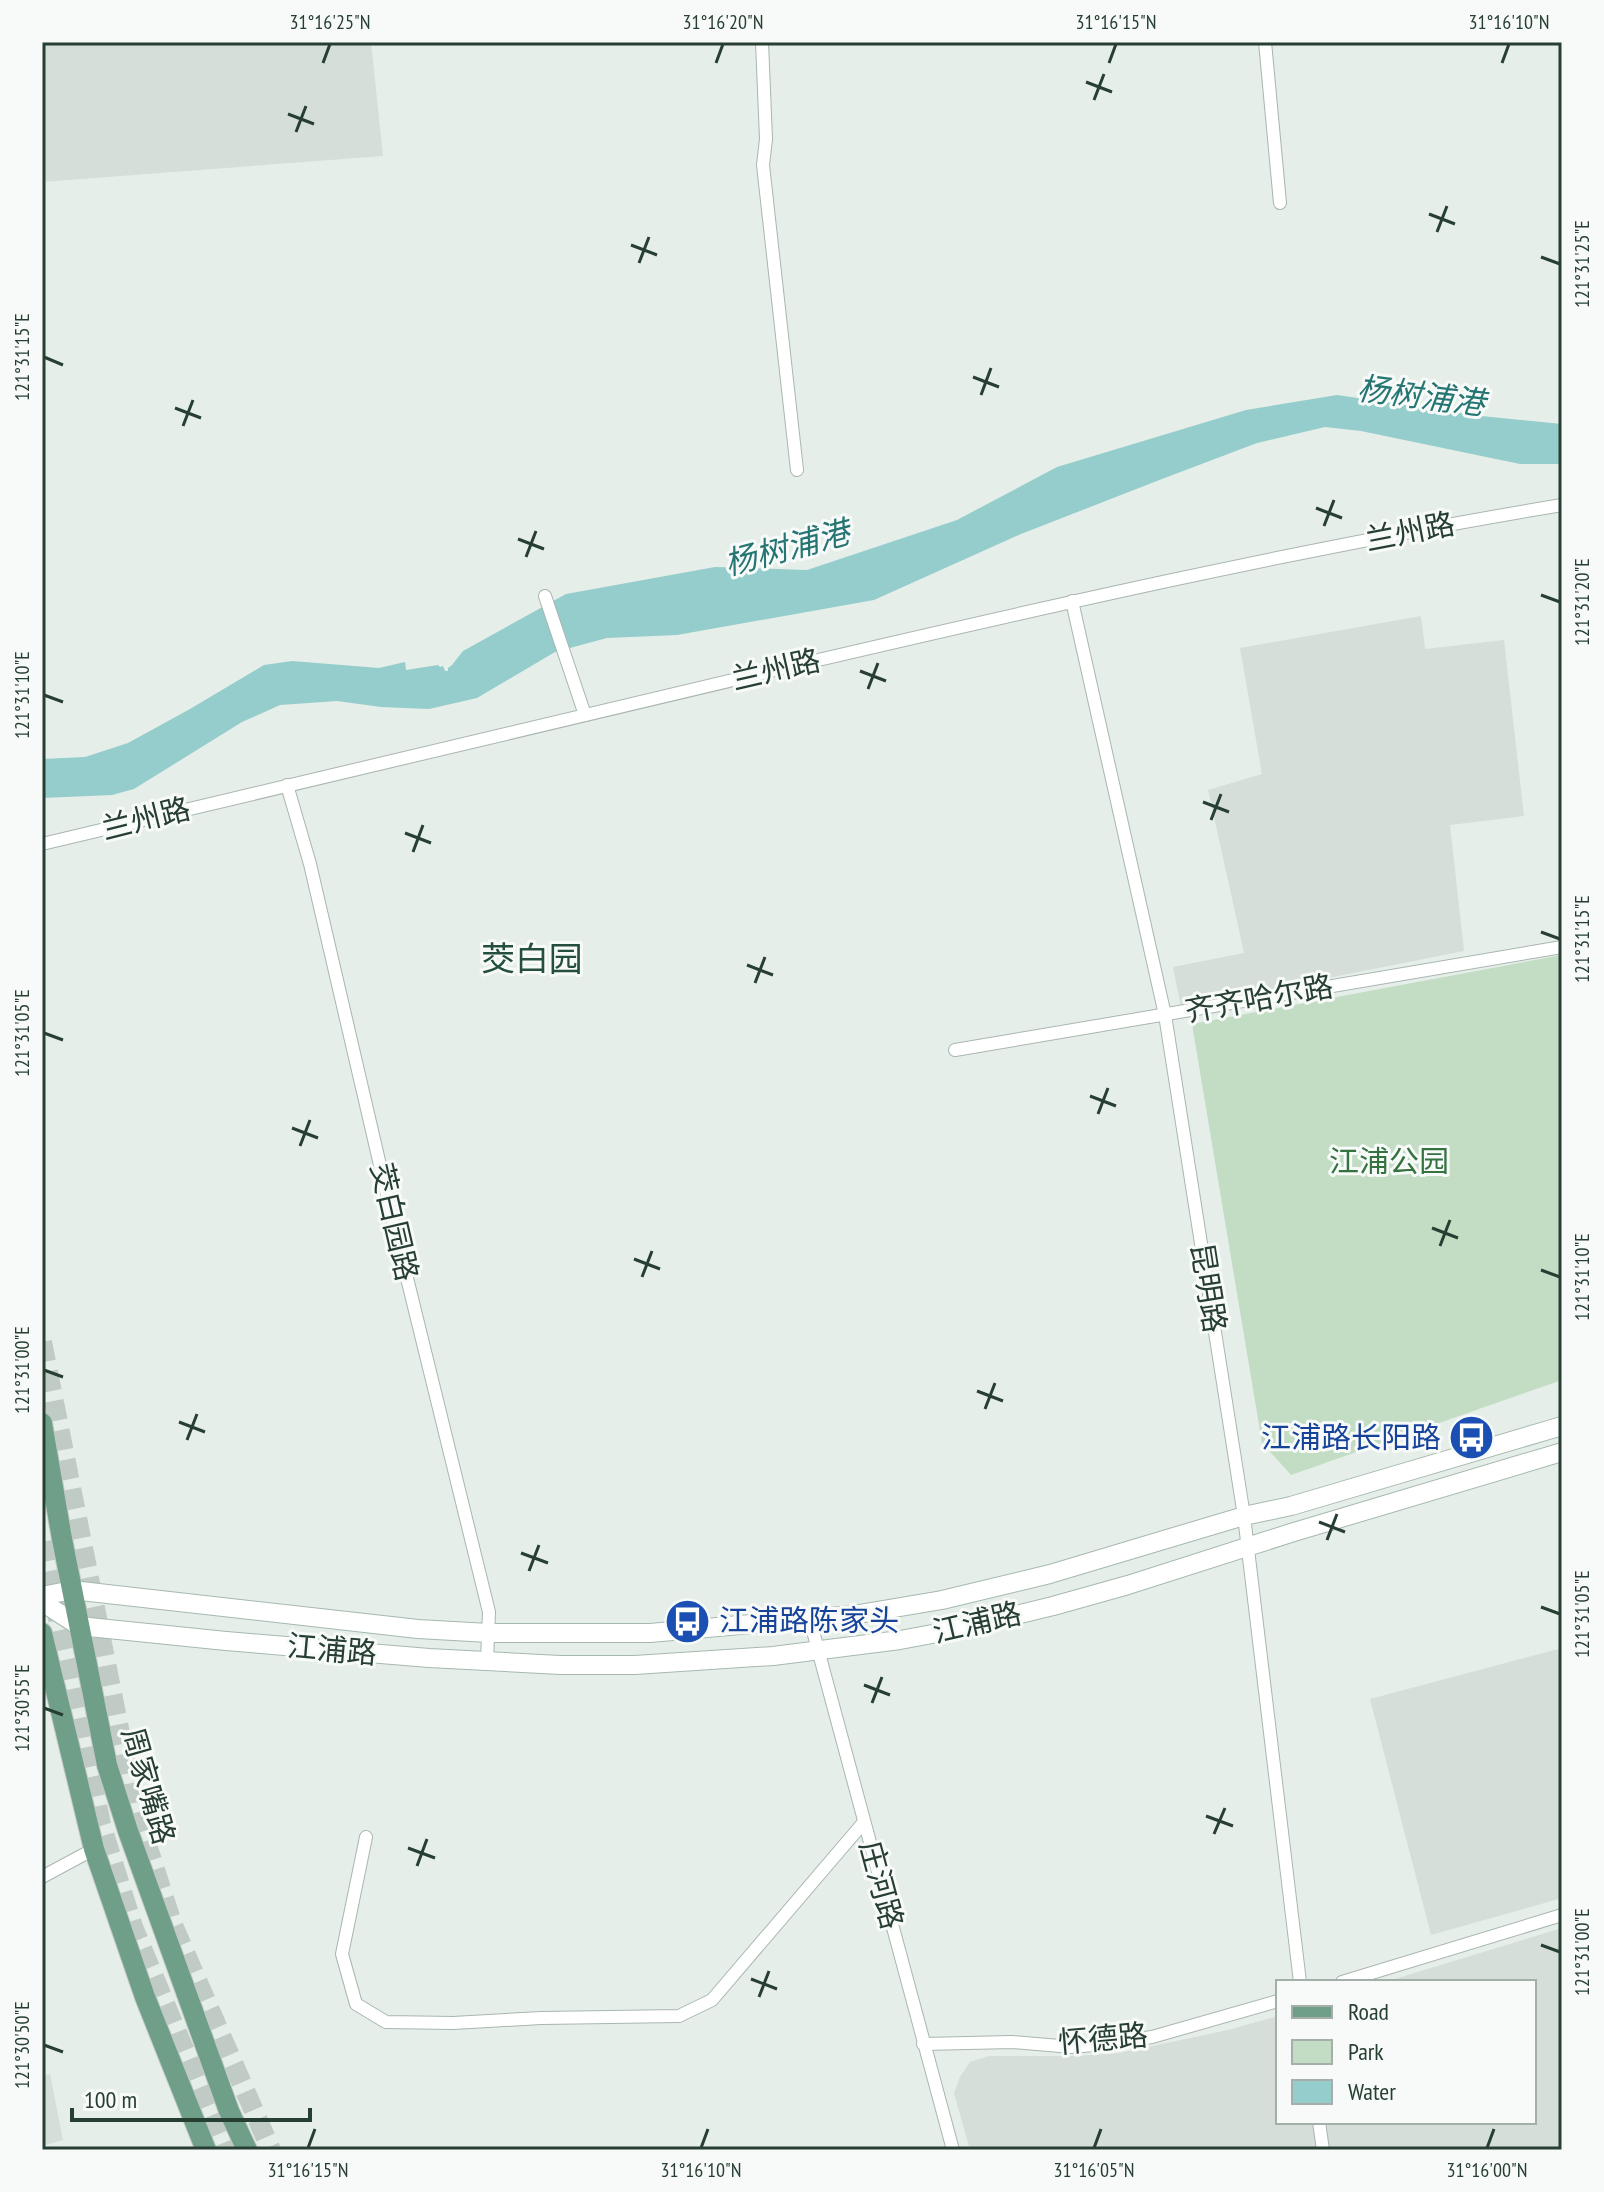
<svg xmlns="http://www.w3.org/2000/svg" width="1604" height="2192" font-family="'PT Sans Narrow','Noto Sans SC',sans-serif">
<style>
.built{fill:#d5ded8}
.green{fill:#c2ddc4}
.water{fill:#94cdcb}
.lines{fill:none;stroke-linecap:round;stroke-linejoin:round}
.trunk-tunnel{stroke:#c0cbc5;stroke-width:20;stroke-dasharray:20 10;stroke-linecap:butt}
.minor-casing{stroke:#a9b6af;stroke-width:14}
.secondary-casing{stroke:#a6b9ae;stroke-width:20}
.primary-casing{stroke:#c3c9c6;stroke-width:22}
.minor{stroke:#fff;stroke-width:12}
.secondary{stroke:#fff;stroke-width:18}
.primary{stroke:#6f9f89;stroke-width:20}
.ticks{fill:none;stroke:#273f33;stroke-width:3}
.labels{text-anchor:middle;stroke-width:6;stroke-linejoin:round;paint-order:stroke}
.street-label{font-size:30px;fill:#273f33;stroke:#f7faf8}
.park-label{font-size:30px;fill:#347240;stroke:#f7faf8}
.transit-label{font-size:30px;fill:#164399;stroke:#f7faf8;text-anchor:end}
.water-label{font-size:32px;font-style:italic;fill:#257673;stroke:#f7faf8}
.quarter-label{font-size:34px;fill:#244f3c;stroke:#f7faf8}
.neatline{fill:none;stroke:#273f33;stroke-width:3}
.ticks-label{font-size:20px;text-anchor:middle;fill:#273f33}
</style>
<rect width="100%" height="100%" fill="#e6eee9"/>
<g class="built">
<polygon points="42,42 371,42 383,156 42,182"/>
<polygon points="1421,616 1425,649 1504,640 1524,816 1450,825 1464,951 1181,1007 1173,967 1244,953 1208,790 1262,774 1240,648"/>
<polygon points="1562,1648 1562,1898 1431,1935 1370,1699"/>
<polygon points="1562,1928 1562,2150 970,2150 954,2093 960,2077 970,2062 989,2056 1076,2056 1119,2053 1228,2030 1278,2016 1278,2122 1534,2122 1534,1982 1385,1982"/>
<polygon points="50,2074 63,2140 42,2146 42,2076"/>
</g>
<polygon class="green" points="1562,955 1562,1380 1291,1475 1262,1443 1192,1024"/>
<polygon class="water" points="1337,395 1481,416 1562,424 1562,464 1520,464 1361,431 1325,427 1257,443 1162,479 1021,534 874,600 677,635 607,638 555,652 477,698 429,709 381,707 337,701 280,705 242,722 134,789 112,795 42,798 42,759 85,757 128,743 190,709 264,665 292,661 379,668 405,662 406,670 438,665 440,667 443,666 445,671 448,671 448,668 452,665 463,651 566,594 715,567 807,570 957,520 1057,467 1246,410"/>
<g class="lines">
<g class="trunk-tunnel">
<polyline points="42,1342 134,1804 172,1923 271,2150"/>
<polyline points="42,1542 101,1824 133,1927 226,2150"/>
</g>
<defs>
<g id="minor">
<polyline points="762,42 766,139 763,165 797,470"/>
<polyline points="1265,42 1280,203"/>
<polyline points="545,596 585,715"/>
<polyline points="1072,601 1165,1015 1244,1516 1300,1982"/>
<polyline points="287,785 310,864 393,1221 489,1612 487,1661"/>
<path d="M42,844C290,784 539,726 788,667C1045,607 1302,548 1562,505"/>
<polyline points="955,1050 1562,947"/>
<polyline points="810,1620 953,2150"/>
<polyline points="366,1837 342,1954 356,2004 386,2022 453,2023 541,2018 679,2016 712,2000 864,1822"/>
<polyline points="42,1877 94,1849"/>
<polyline points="1342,1982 1562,1915"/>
<polyline points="923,2044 1012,2042 1072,2047 1104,2044 1152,2037 1278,2001"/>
<polyline points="1319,2122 1323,2150"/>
</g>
<g id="secondary">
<polyline points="42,1596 72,1590 418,1629 489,1633 650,1633 853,1615 942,1600 1050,1574 1244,1516 1291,1506 1562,1426"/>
<polyline points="42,1602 79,1626 226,1641 429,1658 560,1665 635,1665 773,1656 900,1640 954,1630 1053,1606 1128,1585 1294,1532 1562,1452"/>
</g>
<g id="primary">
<polyline points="42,1423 62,1539 107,1765 128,1831 229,2111 247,2150"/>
<polyline points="42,1633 94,1849 145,1997 206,2150"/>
</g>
</defs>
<use href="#minor" class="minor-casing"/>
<use href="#secondary" class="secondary-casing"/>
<use href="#primary" class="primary-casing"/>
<use href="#minor" class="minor"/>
<use href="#secondary" class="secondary"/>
<use href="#primary" class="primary"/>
</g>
<path class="ticks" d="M323,63L330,44M716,63L723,44M1109,63L1116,44M1502,63L1509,44M1086,82L1112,92M1094,100L1104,74M288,114L314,124M296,132L306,106M1429,214L1455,224M1437,232L1447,206M631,245L657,255M1541,257L1560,264M639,263L649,237M44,357L63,365M973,377L999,387M981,395L991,368M175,408L201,418M183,426L193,400M1316,508L1342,518M1324,526L1334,500M518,539L544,549M526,557L536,531M1541,595L1560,602M860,671L886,681M868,689L878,663M44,695L63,702M1203,802L1229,812M1211,820L1221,794M405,833L431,843M413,852L423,825M1541,932L1560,939M747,965L773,975M755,983L765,957M44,1033L63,1040M1090,1096L1116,1106M1098,1114L1108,1088M292,1128L318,1138M300,1146L310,1120M1432,1228L1458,1238M1440,1246L1450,1220M634,1259L660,1269M1541,1270L1560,1277M642,1277L652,1251M44,1370L63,1377M977,1391L1003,1401M985,1409L995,1383M179,1422L205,1432M187,1440L197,1414M1319,1522L1345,1532M1327,1540L1337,1514M521,1553L548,1563M529,1571L539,1545M1541,1607L1560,1614M864,1685L890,1695M872,1703L882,1677M44,1708L63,1715M1206,1816L1233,1826M1214,1834L1225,1808M408,1848L435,1858M417,1866L427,1839M1541,1945L1560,1952M751,1979L777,1989M759,1997L769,1971M44,2045L63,2052M308,2148L315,2129M701,2148L708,2129M1094,2148L1101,2129M1487,2148L1494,2129"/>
<defs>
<symbol id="bus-disc" viewBox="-11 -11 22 22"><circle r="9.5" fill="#1a4fb4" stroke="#f7faf8"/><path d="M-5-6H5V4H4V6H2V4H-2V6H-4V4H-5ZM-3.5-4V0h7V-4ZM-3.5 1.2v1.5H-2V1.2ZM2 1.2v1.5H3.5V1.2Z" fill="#fff"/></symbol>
</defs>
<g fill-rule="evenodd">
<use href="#bus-disc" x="1446" y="1412" width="51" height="51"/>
<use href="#bus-disc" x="662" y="1596" width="51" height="51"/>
</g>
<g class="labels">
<g class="street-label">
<text transform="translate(1410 532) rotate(-11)" y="10">兰州路</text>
<text transform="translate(776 670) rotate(-13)" y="10">兰州路</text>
<text transform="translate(146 819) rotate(-14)" y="10">兰州路</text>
<text transform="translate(1259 999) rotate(-10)" y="10">齐齐哈尔路</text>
<text transform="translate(394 1222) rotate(77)" y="10">茭白园路</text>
<text transform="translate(1208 1288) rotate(81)" y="10">昆明路</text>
<text transform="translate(977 1623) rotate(-13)" y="10">江浦路</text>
<text transform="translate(332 1650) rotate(5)" y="10">江浦路</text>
<text transform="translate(148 1786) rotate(74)" y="10">周家嘴路</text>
<text transform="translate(881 1885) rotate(75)" y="10">庄河路</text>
<text transform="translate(1103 2039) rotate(-5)" y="10">怀德路</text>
</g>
<g class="park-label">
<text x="1389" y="1172">江浦公园</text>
</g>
<g class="transit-label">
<text x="1441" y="1448">江浦路长阳路</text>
<text x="719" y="1631" text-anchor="start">江浦路陈家头</text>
</g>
<g class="water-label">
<text transform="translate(1421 396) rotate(7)" y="11">杨树浦港</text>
<text transform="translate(787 548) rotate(-15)" y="11">杨树浦港</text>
</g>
<g class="quarter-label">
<text x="532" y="971">茭白园</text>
</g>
</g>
<rect width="1604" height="2192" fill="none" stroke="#f7faf8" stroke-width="88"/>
<rect x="1276" y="1980" width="260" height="144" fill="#f7faf8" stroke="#a4afa9" stroke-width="2"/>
<rect x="1292" y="2006" width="40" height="12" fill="#6f9f89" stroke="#a4afa9" stroke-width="2"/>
<text x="1348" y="2020" font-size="24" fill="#273f33">Road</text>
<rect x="1292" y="2040" width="40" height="24" fill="#c2ddc4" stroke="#a4afa9" stroke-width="2"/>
<text x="1348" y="2060" font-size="24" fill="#273f33">Park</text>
<rect x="1292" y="2080" width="40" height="24" fill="#94cdcb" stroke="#a4afa9" stroke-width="2"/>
<text x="1348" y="2100" font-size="24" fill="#273f33">Water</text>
<path d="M72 2108v12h238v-12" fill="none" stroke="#273f33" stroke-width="4"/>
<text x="84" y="2108" font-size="24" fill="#273f33" stroke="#f7faf8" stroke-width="6" paint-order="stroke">100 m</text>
<rect x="44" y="44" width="1516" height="2104" class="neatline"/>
<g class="ticks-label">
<text x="330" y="29">31°16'25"N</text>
<text x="723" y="29">31°16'20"N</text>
<text x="1116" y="29">31°16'15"N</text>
<text x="1509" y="29">31°16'10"N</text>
<text transform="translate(1582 264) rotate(-90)" y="7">121°31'25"E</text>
<text transform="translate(22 357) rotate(-90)" y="7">121°31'15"E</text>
<text transform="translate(1582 602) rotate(-90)" y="7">121°31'20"E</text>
<text transform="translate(22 695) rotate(-90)" y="7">121°31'10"E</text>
<text transform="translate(1582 939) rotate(-90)" y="7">121°31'15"E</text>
<text transform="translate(22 1033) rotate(-90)" y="7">121°31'05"E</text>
<text transform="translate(1582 1277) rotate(-90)" y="7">121°31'10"E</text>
<text transform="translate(22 1370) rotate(-90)" y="7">121°31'00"E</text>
<text transform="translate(1582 1614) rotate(-90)" y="7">121°31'05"E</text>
<text transform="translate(22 1708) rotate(-90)" y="7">121°30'55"E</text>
<text transform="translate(1582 1952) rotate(-90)" y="7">121°31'00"E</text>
<text transform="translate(22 2045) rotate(-90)" y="7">121°30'50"E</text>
<text x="308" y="2177">31°16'15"N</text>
<text x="701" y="2177">31°16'10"N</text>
<text x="1094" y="2177">31°16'05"N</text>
<text x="1487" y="2177">31°16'00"N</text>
</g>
</svg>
